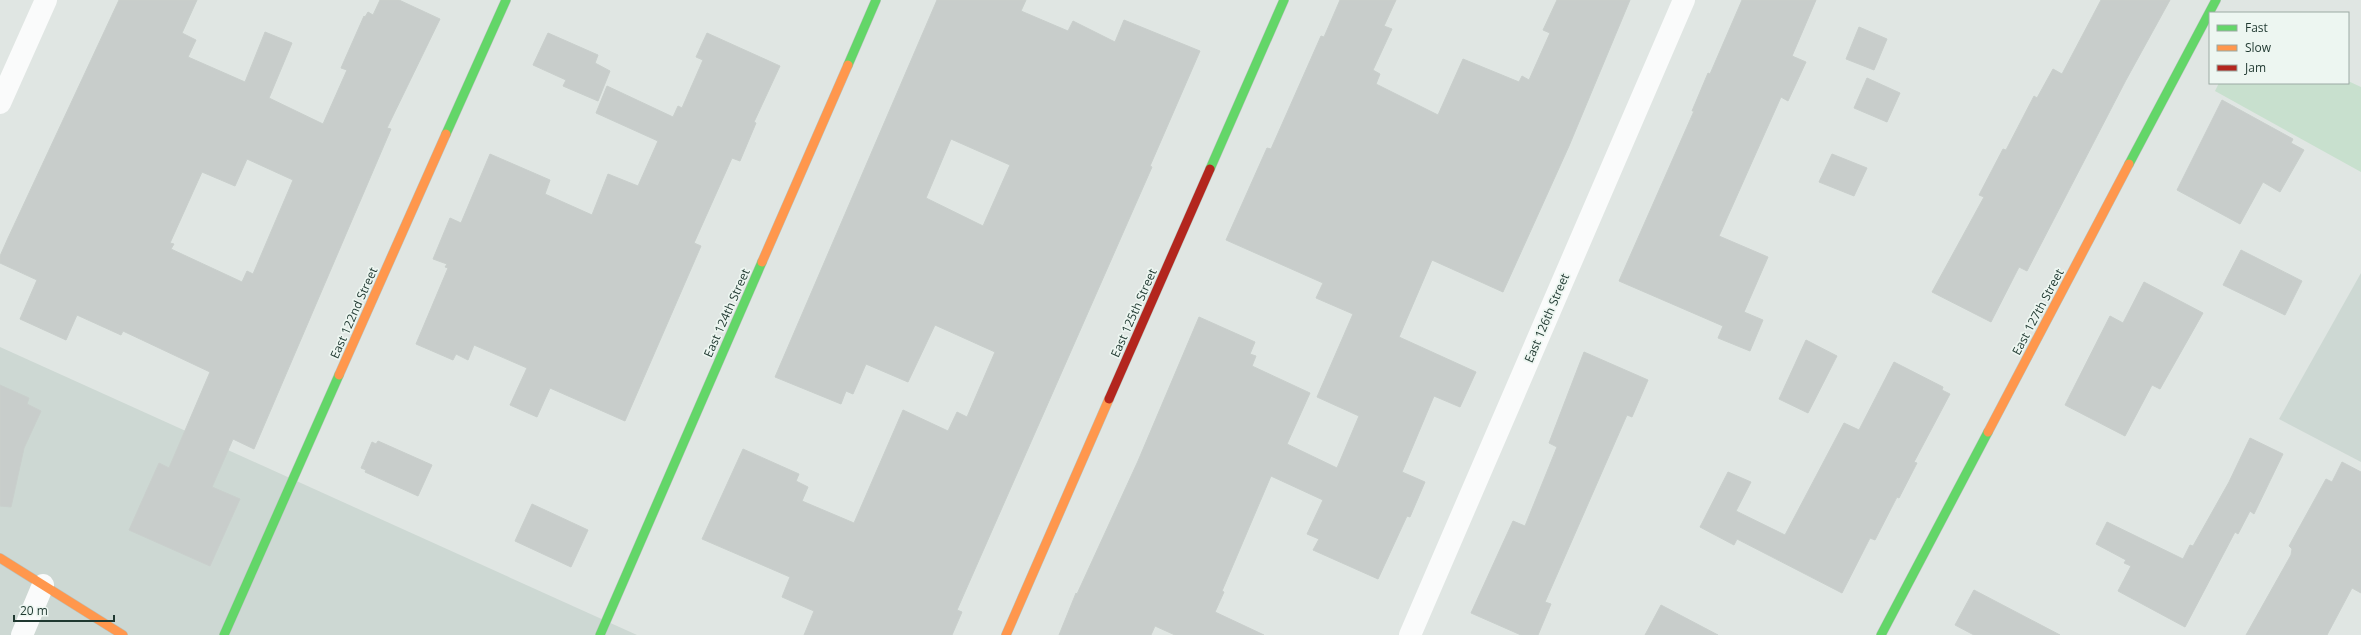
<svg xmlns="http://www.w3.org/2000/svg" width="2361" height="635" font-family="'Open Sans',sans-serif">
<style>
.built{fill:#cdd8d3}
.garden{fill:#c8e0ce}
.building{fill:#c8cdcb;stroke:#c9cfcc;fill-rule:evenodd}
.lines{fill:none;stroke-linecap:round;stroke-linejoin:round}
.fast-casing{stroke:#b9c3be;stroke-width:10}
.slow-casing{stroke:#b9c3be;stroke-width:10}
.jam-casing{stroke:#b9c3be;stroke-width:10}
.street{stroke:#fafbfb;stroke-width:22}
.fast{stroke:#63d668;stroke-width:9}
.slow{stroke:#ff974d;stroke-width:9}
.jam{stroke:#b3261e;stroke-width:9}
.labels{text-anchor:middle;stroke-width:3.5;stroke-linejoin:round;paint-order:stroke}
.street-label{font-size:12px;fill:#1f3830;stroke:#edf6f1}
</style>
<rect width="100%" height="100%" fill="#e0e6e3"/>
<g class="built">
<polygon points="2361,273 2361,462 2279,419"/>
<polygon points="0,347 637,635 0,635"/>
</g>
<polygon class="garden" points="2348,81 2361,87 2361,172 2215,91 2219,83 2348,83"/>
<g class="building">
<path d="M119,0H197L182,33L196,40L188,57L245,82L265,32L292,43L269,98L323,124L347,70L341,68L364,16L365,17L368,12L373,15L380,0H399L440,19L387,128L391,129L254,449L233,439L212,487L240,499L210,566L129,530L159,463L169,468L210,372L123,331L121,335L77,315L66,340L20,319L37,280L0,263V256L8,238ZM247,159L293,180L253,274L247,271L242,282L171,249L174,244L170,243L202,172L235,186Z"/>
<path d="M937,0H1026L1021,11L1068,31L1073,21L1115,42L1124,20L1200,51L1150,166L1152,167L957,610L962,612L952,635H804L814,611L782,597L790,577L702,539L743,449L799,474L796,481L808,487L802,501L854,523L903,410L948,431L957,412L967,417L995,352L935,325L908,382L866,364L853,394L846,391L841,404L775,377ZM951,139L1010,165L983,226L926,198Z"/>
<polygon points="1340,0 1396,0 1384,26 1392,29 1373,70 1380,74 1376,84 1438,115 1463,59 1519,82 1522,76 1529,80 1550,33 1543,30 1557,0 1630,0 1569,146 1503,292 1432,260 1399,337 1476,372 1460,407 1434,396 1402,472 1425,482 1410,517 1407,516 1378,579 1313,550 1319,539 1307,534 1323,500 1271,476 1222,591 1224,592 1215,612 1264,635 1175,635 1155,626 1151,635 1059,635 1076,593 1077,594 1138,461 1199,317 1255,342 1250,354 1256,356 1252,366 1310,393 1287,444 1337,468 1359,416 1317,397 1353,314 1316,298 1323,283 1226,240 1267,148 1271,149 1321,36 1324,37"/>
<polygon points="1742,0 1816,0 1792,56 1806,62 1788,101 1781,97 1719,236 1768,257 1744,312 1763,320 1750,351 1718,338 1723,326 1619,281 1694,111 1692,111 1708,73 1710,74"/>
<polygon points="2101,0 2170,0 2126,80 2027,271 2019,267 1991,322 1932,292 1984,197 1979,195 2003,149 2006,150 2034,96 2037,98 2053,69 2062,74"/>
<polygon points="1859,27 1887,39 1874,70 1846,59"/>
<polygon points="548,33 598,55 595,63 610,71 598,101 563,86 566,80 533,65"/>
<polygon points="707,33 780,66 754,122 756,123 740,161 732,158 694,243 701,246 625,421 550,388 537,417 510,405 527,368 474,345 468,360 456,354 453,360 416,344 448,268 445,267 447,264 433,259 450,218 461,223 490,154 550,180 545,194 592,215 608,174 638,186 658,141 596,113 607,86 673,117 678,106 682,108 703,60 696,57"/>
<polygon points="1867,78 1900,93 1887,122 1854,108"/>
<polygon points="2222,100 2293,139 2291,143 2304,150 2280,192 2263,182 2240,224 2177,190"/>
<polygon points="1832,154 1867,168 1854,196 1819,182"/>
<polygon points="2241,250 2302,281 2285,315 2223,285"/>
<polygon points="2144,282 2203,313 2160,389 2152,385 2125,436 2065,405 2110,316 2123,323"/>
<polygon points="1806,340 1837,356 1808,413 1779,399"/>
<polygon points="1584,352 1648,380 1632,417 1627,415 1545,602 1551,604 1538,635 1521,635 1471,613 1513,521 1525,526 1557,447 1549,443"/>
<polygon points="1894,362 1943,387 1942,390 1950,394 1914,462 1917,463 1899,498 1897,497 1875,540 1870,538 1842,593 1737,539 1734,545 1700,527 1728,472 1751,482 1736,511 1785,535 1844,423 1859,430"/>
<polygon points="0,385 29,398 27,404 41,411 24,448 11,507 0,506"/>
<polygon points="2250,438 2283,454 2254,514 2250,511 2238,534 2235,532 2185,627 2118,591 2131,566 2124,563 2126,560 2096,544 2107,522 2183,559 2190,545 2193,546 2229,482"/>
<polygon points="378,441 432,465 418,496 365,472 366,470 361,468 372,442 376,444"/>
<polygon points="2342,462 2361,472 2361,593 2352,588 2327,635 2246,635 2291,555 2292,549 2289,546 2326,479 2332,482"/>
<polygon points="532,504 588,530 571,567 515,541"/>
<polygon points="1974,590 2060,635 1974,635 1955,625"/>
<polygon points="1661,605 1718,635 1645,635"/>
</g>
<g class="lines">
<defs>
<g id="fast">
<polyline points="848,65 876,0"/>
<polyline points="446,134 506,0"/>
<polyline points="2129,164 2216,0"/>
<polyline points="1210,169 1284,0"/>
<polyline points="224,635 339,375"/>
<polyline points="600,635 762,262"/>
<polyline points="1881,635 1988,432"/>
</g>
<g id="slow">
<polyline points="762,262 848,65"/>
<polyline points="339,375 446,134"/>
<polyline points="1988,432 2129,164"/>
<polyline points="0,558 123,635"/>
<polyline points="1006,635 1109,399"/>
</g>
<polyline id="jam" points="1109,399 1210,169"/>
</defs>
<use href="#fast" class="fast-casing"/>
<use href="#slow" class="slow-casing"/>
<use href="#jam" class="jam-casing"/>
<g class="street">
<polyline points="0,103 46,0"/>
<polyline points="22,635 43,585"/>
<polyline points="1410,635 1684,0"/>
</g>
<use href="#fast" class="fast"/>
<use href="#slow" class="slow"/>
<use href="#jam" class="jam"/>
</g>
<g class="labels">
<g class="street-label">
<text transform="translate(2038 312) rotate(-62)" y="4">East 127th Street</text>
<text transform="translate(354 313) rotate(-66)" y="4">East 122nd Street</text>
<text transform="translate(727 313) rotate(-66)" y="4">East 124th Street</text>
<text transform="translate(1134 313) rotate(-66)" y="4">East 125th Street</text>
<text transform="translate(1547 318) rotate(-67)" y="4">East 126th Street</text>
</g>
</g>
<rect x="2209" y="12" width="140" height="72" fill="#edf6f1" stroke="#9baaa4"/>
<rect x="2217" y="25" width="20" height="6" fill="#63d668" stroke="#9baaa4"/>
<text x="2245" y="32" font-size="12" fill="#1f3830">Fast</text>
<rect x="2217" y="45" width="20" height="6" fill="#ff974d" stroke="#9baaa4"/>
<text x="2245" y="52" font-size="12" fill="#1f3830">Slow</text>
<rect x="2217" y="65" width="20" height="6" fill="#b3261e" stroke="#9baaa4"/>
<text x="2245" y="72" font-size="12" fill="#1f3830">Jam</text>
<path d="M14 615v6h100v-6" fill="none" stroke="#1f3830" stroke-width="2"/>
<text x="20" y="615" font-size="12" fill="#1f3830" stroke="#edf6f1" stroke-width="3" paint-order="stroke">20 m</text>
</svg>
